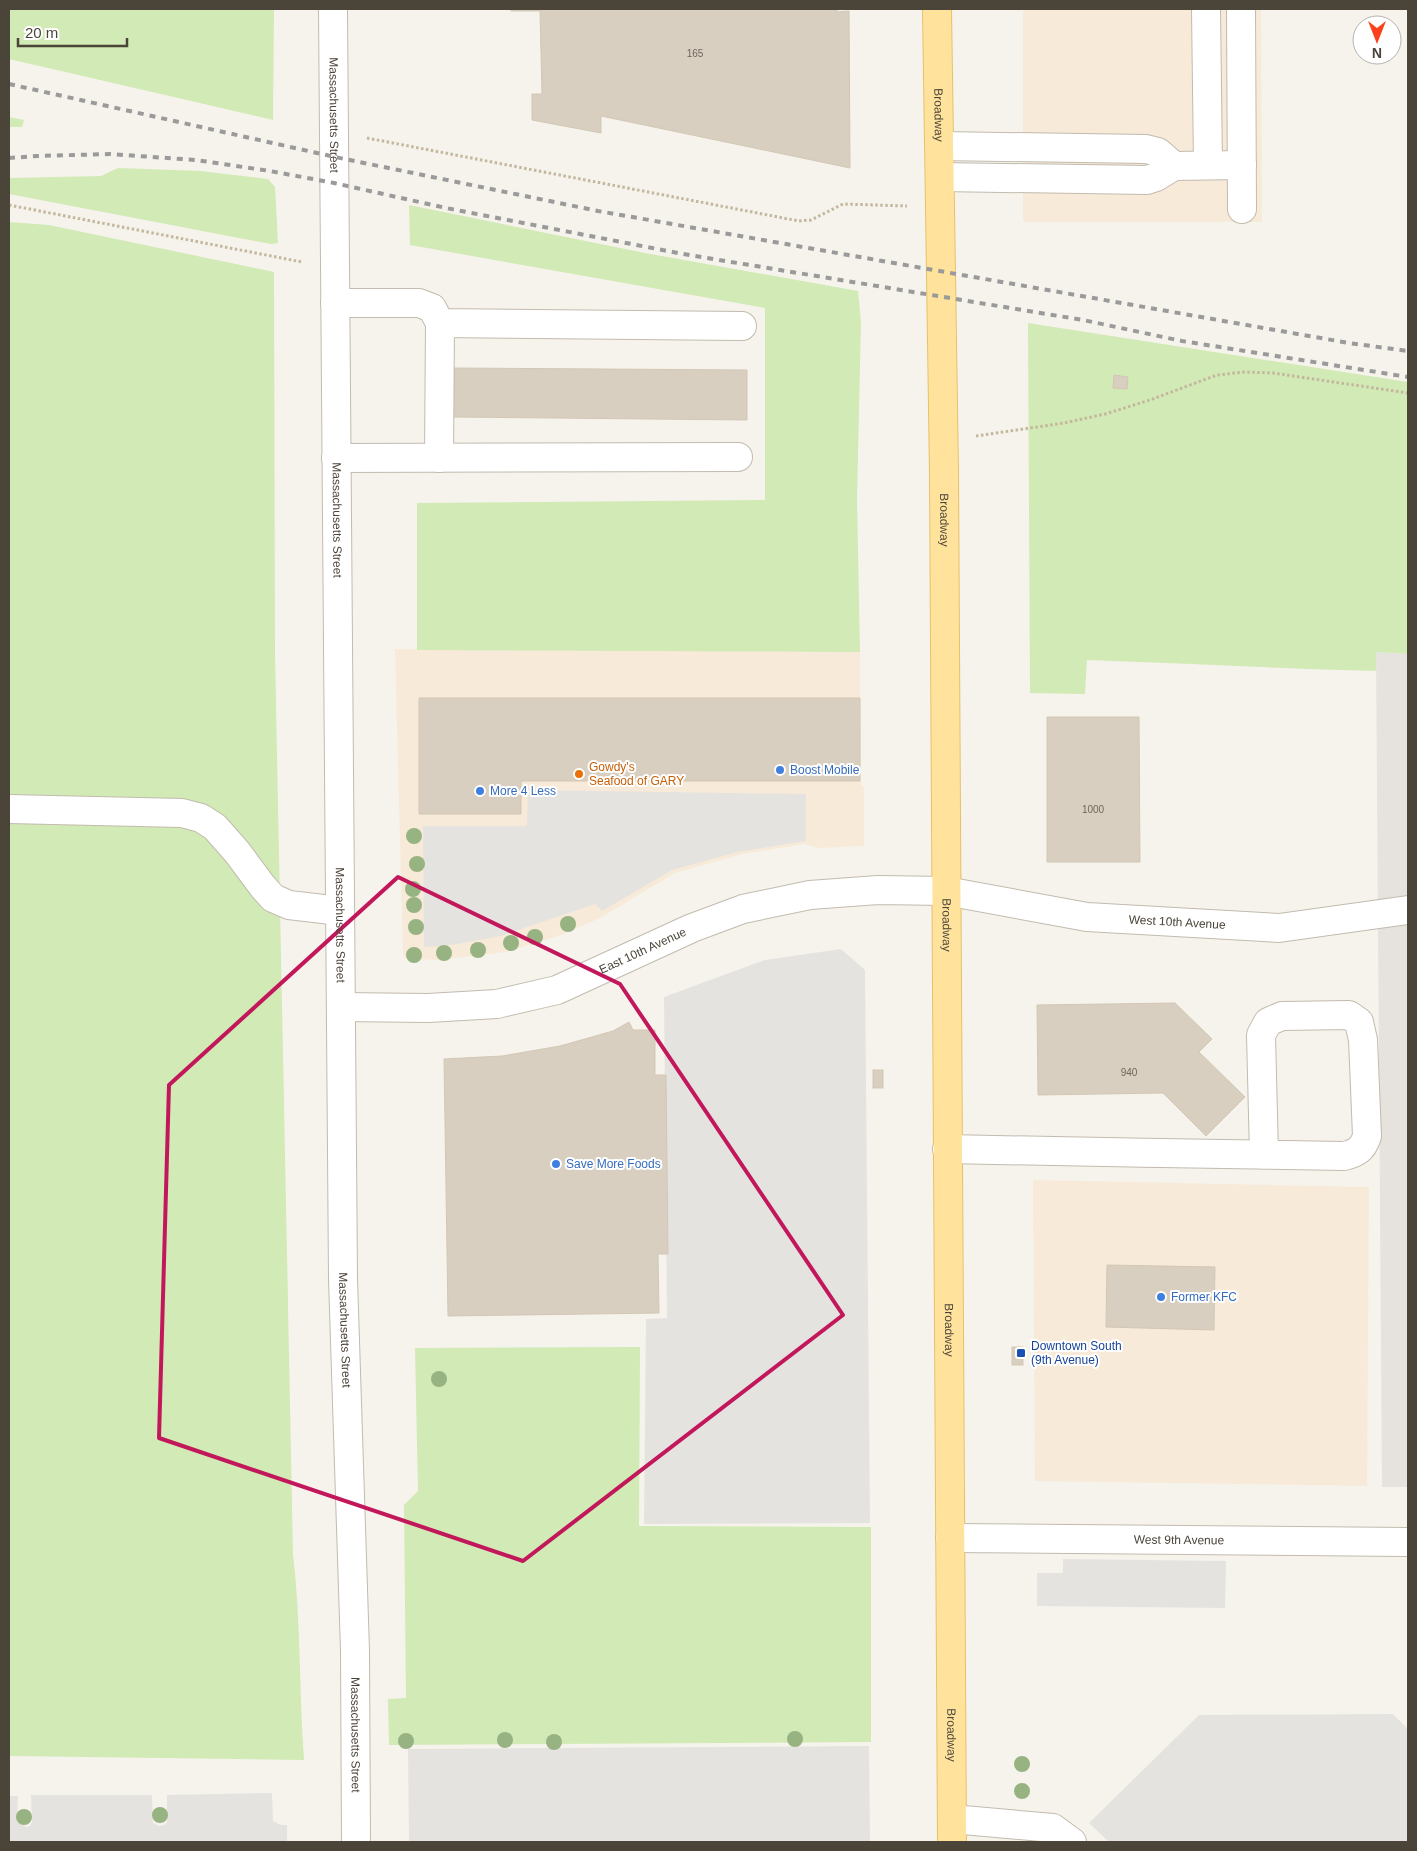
<svg xmlns="http://www.w3.org/2000/svg" width="1417" height="1851" font-family="Helvetica,sans-serif">
<style>
.commercial{fill:#f7ead8}
.industrial{fill:#e6e2dd}
.green{fill:#d2eab5}
.parking{fill:#e5e3e0}
.building{fill:#d8cfc1;stroke:#d3c7b4}
.lines{fill:none;stroke-linecap:round;stroke-linejoin:round}
.minor-casing{stroke:#c2bbae;stroke-width:30}
.major-casing{stroke:#e6c16a;stroke-width:30}
.path{stroke:#c4b79f;stroke-width:3;stroke-dasharray:2.5 2.5;stroke-linecap:butt}
.minor{stroke:#fff;stroke-width:28}
.major{stroke:#ffe39c;stroke-width:28}
.rail{stroke:#9a9a9a;stroke-width:4;stroke-dasharray:6 6;stroke-linecap:butt}
.tree{fill:#97b381}
.marked{fill:none;stroke:#c2185b;stroke-width:4;stroke-linejoin:round}
.shop-dot{fill:#3f7fe0;stroke:#fff;stroke-width:2}
.food-dot{fill:#e8710a;stroke:#fff;stroke-width:2}
.transit-dot{fill:#1a4fb4;stroke:#fff;stroke-width:2}
.labels{text-anchor:middle;stroke-width:4;stroke-linejoin:round;paint-order:stroke}
.number-label{font-size:10px;fill:#6e675b}
.street-label{font-size:12px;fill:#4b4439;stroke:#fff}
.food-label{font-size:12px;fill:#c56008;stroke:#fff;text-anchor:start}
.shop-label{font-size:12px;fill:#366cbe;stroke:#fff;text-anchor:start}
.transit-label{font-size:12px;fill:#164399;stroke:#fff;text-anchor:start}
</style>
<rect width="100%" height="100%" fill="#f6f3ec"/>
<g class="commercial">
<polygon points="1023,9 1261,9 1262,222 1023,222"/>
<polygon points="395,649 860,652 861,786 864,787 864,846 818,848 805,844 743,854 675,873 600,918 561,935 506,952 440,960 408,959 403,955"/>
<polygon points="1033,1180 1369,1187 1367,1486 1035,1481"/>
</g>
<polygon class="industrial" points="1376,652 1408,654 1408,1487 1382,1487"/>
<g class="green">
<polygon points="9,9 274,9 273,120 9,59"/>
<polygon points="9,117 24,120 22,127 9,127"/>
<polygon points="118,168 200,171 268,179 275,187 278,243 271,244 9,194 9,178 101,176"/>
<polygon points="409,205 645,253 858,291 861,322 857,499 860,652 417,650 417,503 765,500 765,308 410,245"/>
<path d="M9,222L49,225L274,272L275,654L293,1554C301,1622 299,1691 304,1760L9,1756Z"/>
<path d="M1028,323L1408,382V654L1376,652V671C1280,669 1183,663 1087,660L1085,694L1030,693Z"/>
<polygon points="640,1347 639,1526 871,1527 871,1742 389,1745 388,1699 406,1698 404,1505 418,1491 415,1348"/>
</g>
<g class="parking">
<polygon points="528,790 806,794 806,841 737,852 672,870 602,911 595,904 501,936 445,946 424,947 423,826 527,826"/>
<polygon points="841,949 865,970 870,1523 644,1524 646,1319 667,1318 664,997 765,960"/>
<polygon points="1063,1559 1226,1561 1225,1608 1037,1606 1037,1573 1063,1573"/>
<polygon points="1393,1714 1408,1729 1408,1842 1109,1842 1089,1823 1199,1715"/>
<polygon points="869,1746 870,1842 409,1842 408,1749"/>
<polygon points="272,1793 273,1821 281,1825 287,1825 287,1842 9,1842 9,1796 18,1796 17,1822 26,1827 30,1826 32,1822 31,1795 152,1795 153,1823 159,1826 165,1825 167,1822 167,1795"/>
</g>
<g class="building">
<polygon points="511,9 837,9 837,12 849,11 850,168 601,116 601,133 532,120 532,94 542,94 540,11 511,11"/>
<polygon points="454,368 747,370 747,420 453,417"/>
<polygon points="1114,375 1128,377 1127,389 1113,388"/>
<polygon points="419,698 860,698 860,781 521,781 521,814 419,814"/>
<polygon points="1047,717 1139,717 1140,862 1047,862"/>
<polygon points="1175,1003 1212,1039 1199,1052 1245,1097 1206,1136 1163,1093 1038,1095 1037,1005"/>
<polygon points="629,1022 633,1030 655,1030 655,1075 666,1075 668,1254 658,1254 659,1313 448,1316 444,1059 502,1056 560,1046 613,1031"/>
<rect x="873" y="1070" width="10" height="18"/>
<polygon points="1107,1265 1215,1267 1214,1330 1106,1327"/>
<rect x="1012" y="1347" width="11" height="18"/>
</g>
<g class="lines">
<defs>
<g id="minor">
<path id="s1" d="M333,9L343,1279L355,1651L356,1842"/>
<polyline points="1206,9 1208,165"/>
<polyline points="1241,9 1242,209"/>
<polyline points="940,146 1146,149 1158,152 1174,166"/>
<polyline points="940,177 1147,180 1156,177 1174,166 1242,165"/>
<polyline points="335,303 419,303 432,308 440,323 742,326"/>
<polyline points="336,458 738,457"/>
<polyline points="439,458 440,323"/>
<polyline points="9,809 182,813 201,818 215,827 237,852 263,887 273,898 289,905 340,911"/>
<path id="s2" d="M341,1007L428,1008L497,1004L557,990L692,928L743,909L810,895L878,890L946,891L1087,917L1279,928L1408,910"/>
<path d="M947,1149C1079,1152 1212,1154 1344,1156C1357,1153 1363,1149 1367,1136L1363,1040L1359,1022L1349,1015L1282,1016L1268,1022L1261,1035L1264,1155"/>
<path id="s3" d="M950,1538L1408,1542"/>
<polyline points="952,1819 1053,1828 1072,1842"/>
</g>
<g id="major">
<path id="s4" d="M937,9L944,473L952,1842"/>
</g>
</defs>
<use href="#minor" class="minor-casing"/>
<use href="#major" class="major-casing"/>
<g class="path">
<polyline points="367,138 799,221 811,220 843,204 907,206"/>
<polyline points="9,205 302,262"/>
<polyline points="976,436 1064,423 1105,414 1150,400 1217,375 1245,372 1273,373 1408,393"/>
</g>
<use href="#minor" class="minor"/>
<use href="#major" class="major"/>
<g class="rail">
<polyline points="9,84 335,157 598,211 1349,343 1408,351"/>
<polyline points="9,158 37,156 110,154 196,160 270,171 334,183 446,208 683,254 1083,320 1182,341 1408,377"/>
</g>
</g>
<g class="tree">
<circle cx="414" cy="836" r="8"/>
<circle cx="417" cy="864" r="8"/>
<circle cx="413" cy="889" r="8"/>
<circle cx="414" cy="905" r="8"/>
<circle cx="568" cy="924" r="8"/>
<circle cx="416" cy="927" r="8"/>
<circle cx="535" cy="937" r="8"/>
<circle cx="511" cy="943" r="8"/>
<circle cx="478" cy="950" r="8"/>
<circle cx="444" cy="953" r="8"/>
<circle cx="414" cy="955" r="8"/>
<circle cx="439" cy="1379" r="8"/>
<circle cx="795" cy="1739" r="8"/>
<circle cx="505" cy="1740" r="8"/>
<circle cx="406" cy="1741" r="8"/>
<circle cx="554" cy="1742" r="8"/>
<circle cx="1022" cy="1764" r="8"/>
<circle cx="1022" cy="1791" r="8"/>
<circle cx="160" cy="1815" r="8"/>
<circle cx="24" cy="1817" r="8"/>
</g>
<path class="marked" d="M398,877L620,984L843,1315L523,1561L159,1438L169,1085Z"/>
<g class="shop-dot">
<circle cx="780" cy="770" r="5"/>
<circle cx="480" cy="791" r="5"/>
<circle cx="556" cy="1164" r="5"/>
<circle cx="1161" cy="1297" r="5"/>
</g>
<circle class="food-dot" cx="579" cy="774" r="5"/>
<rect class="transit-dot" x="1016" y="1348" width="10" height="10" rx="2.5"/>
<g class="labels">
<g class="number-label">
<text x="695" y="57">165</text>
<text x="1093" y="813">1000</text>
<text x="1129" y="1076">940</text>
</g>
<g class="street-label">
<text dy="4" stroke="none"><textPath href="#s1" startOffset="106">Massachusetts Street</textPath></text>
<text dy="4" stroke="none"><textPath href="#s4" startOffset="106">Broadway</textPath></text>
<text dy="4" stroke="none"><textPath href="#s4" startOffset="511">Broadway</textPath></text>
<text dy="4" stroke="none"><textPath href="#s1" startOffset="511">Massachusetts Street</textPath></text>
<text dy="4" stroke="none"><textPath href="#s2" startOffset="859">West 10th Avenue</textPath></text>
<text dy="4" stroke="none"><textPath href="#s4" startOffset="916">Broadway</textPath></text>
<text dy="4" stroke="none"><textPath href="#s1" startOffset="916">Massachusetts Street</textPath></text>
<text dy="4" stroke="none"><textPath href="#s2" startOffset="312">East 10th Avenue</textPath></text>
<text dy="4" stroke="none"><textPath href="#s4" startOffset="1321">Broadway</textPath></text>
<text dy="4" stroke="none"><textPath href="#s1" startOffset="1321">Massachusetts Street</textPath></text>
<text dy="4" stroke="none"><textPath href="#s3" startOffset="229">West 9th Avenue</textPath></text>
<text dy="4" stroke="none"><textPath href="#s1" startOffset="1726">Massachusetts Street</textPath></text>
<text dy="4" stroke="none"><textPath href="#s4" startOffset="1726">Broadway</textPath></text>
</g>
<g class="food-label">
<text x="589" y="771">Gowdy's<tspan x="589" dy="14">Seafood of GARY</tspan></text>
</g>
<g class="shop-label">
<text x="790" y="774">Boost Mobile</text>
<text x="490" y="795">More 4 Less</text>
<text x="566" y="1168">Save More Foods</text>
<text x="1171" y="1301">Former KFC</text>
</g>
<g class="transit-label">
<text x="1031" y="1350">Downtown South<tspan x="1031" dy="14">(9th Avenue)</tspan></text>
</g>
</g>
<rect width="1417" height="1851" fill="none" stroke="#4b4439" stroke-width="20"/>
<g transform="translate(1377 40) rotate(180)"><circle r="24" fill="#ffffff" stroke="#b7b4b0"/>
<path d="M0-4L9 19L0 12L-9 19Z" fill="#fc3f1d"/>
<text y="-8" font-size="14" font-weight="bold" text-anchor="middle" fill="#4b4439">N</text>
</g>
<path d="M18 38v8h109v-8" fill="none" stroke="#4b4439" stroke-width="2.5"/>
<text x="25" y="38" font-size="15" fill="#4b4439" stroke="#ffffff" stroke-width="4" paint-order="stroke">20 m</text>
</svg>
